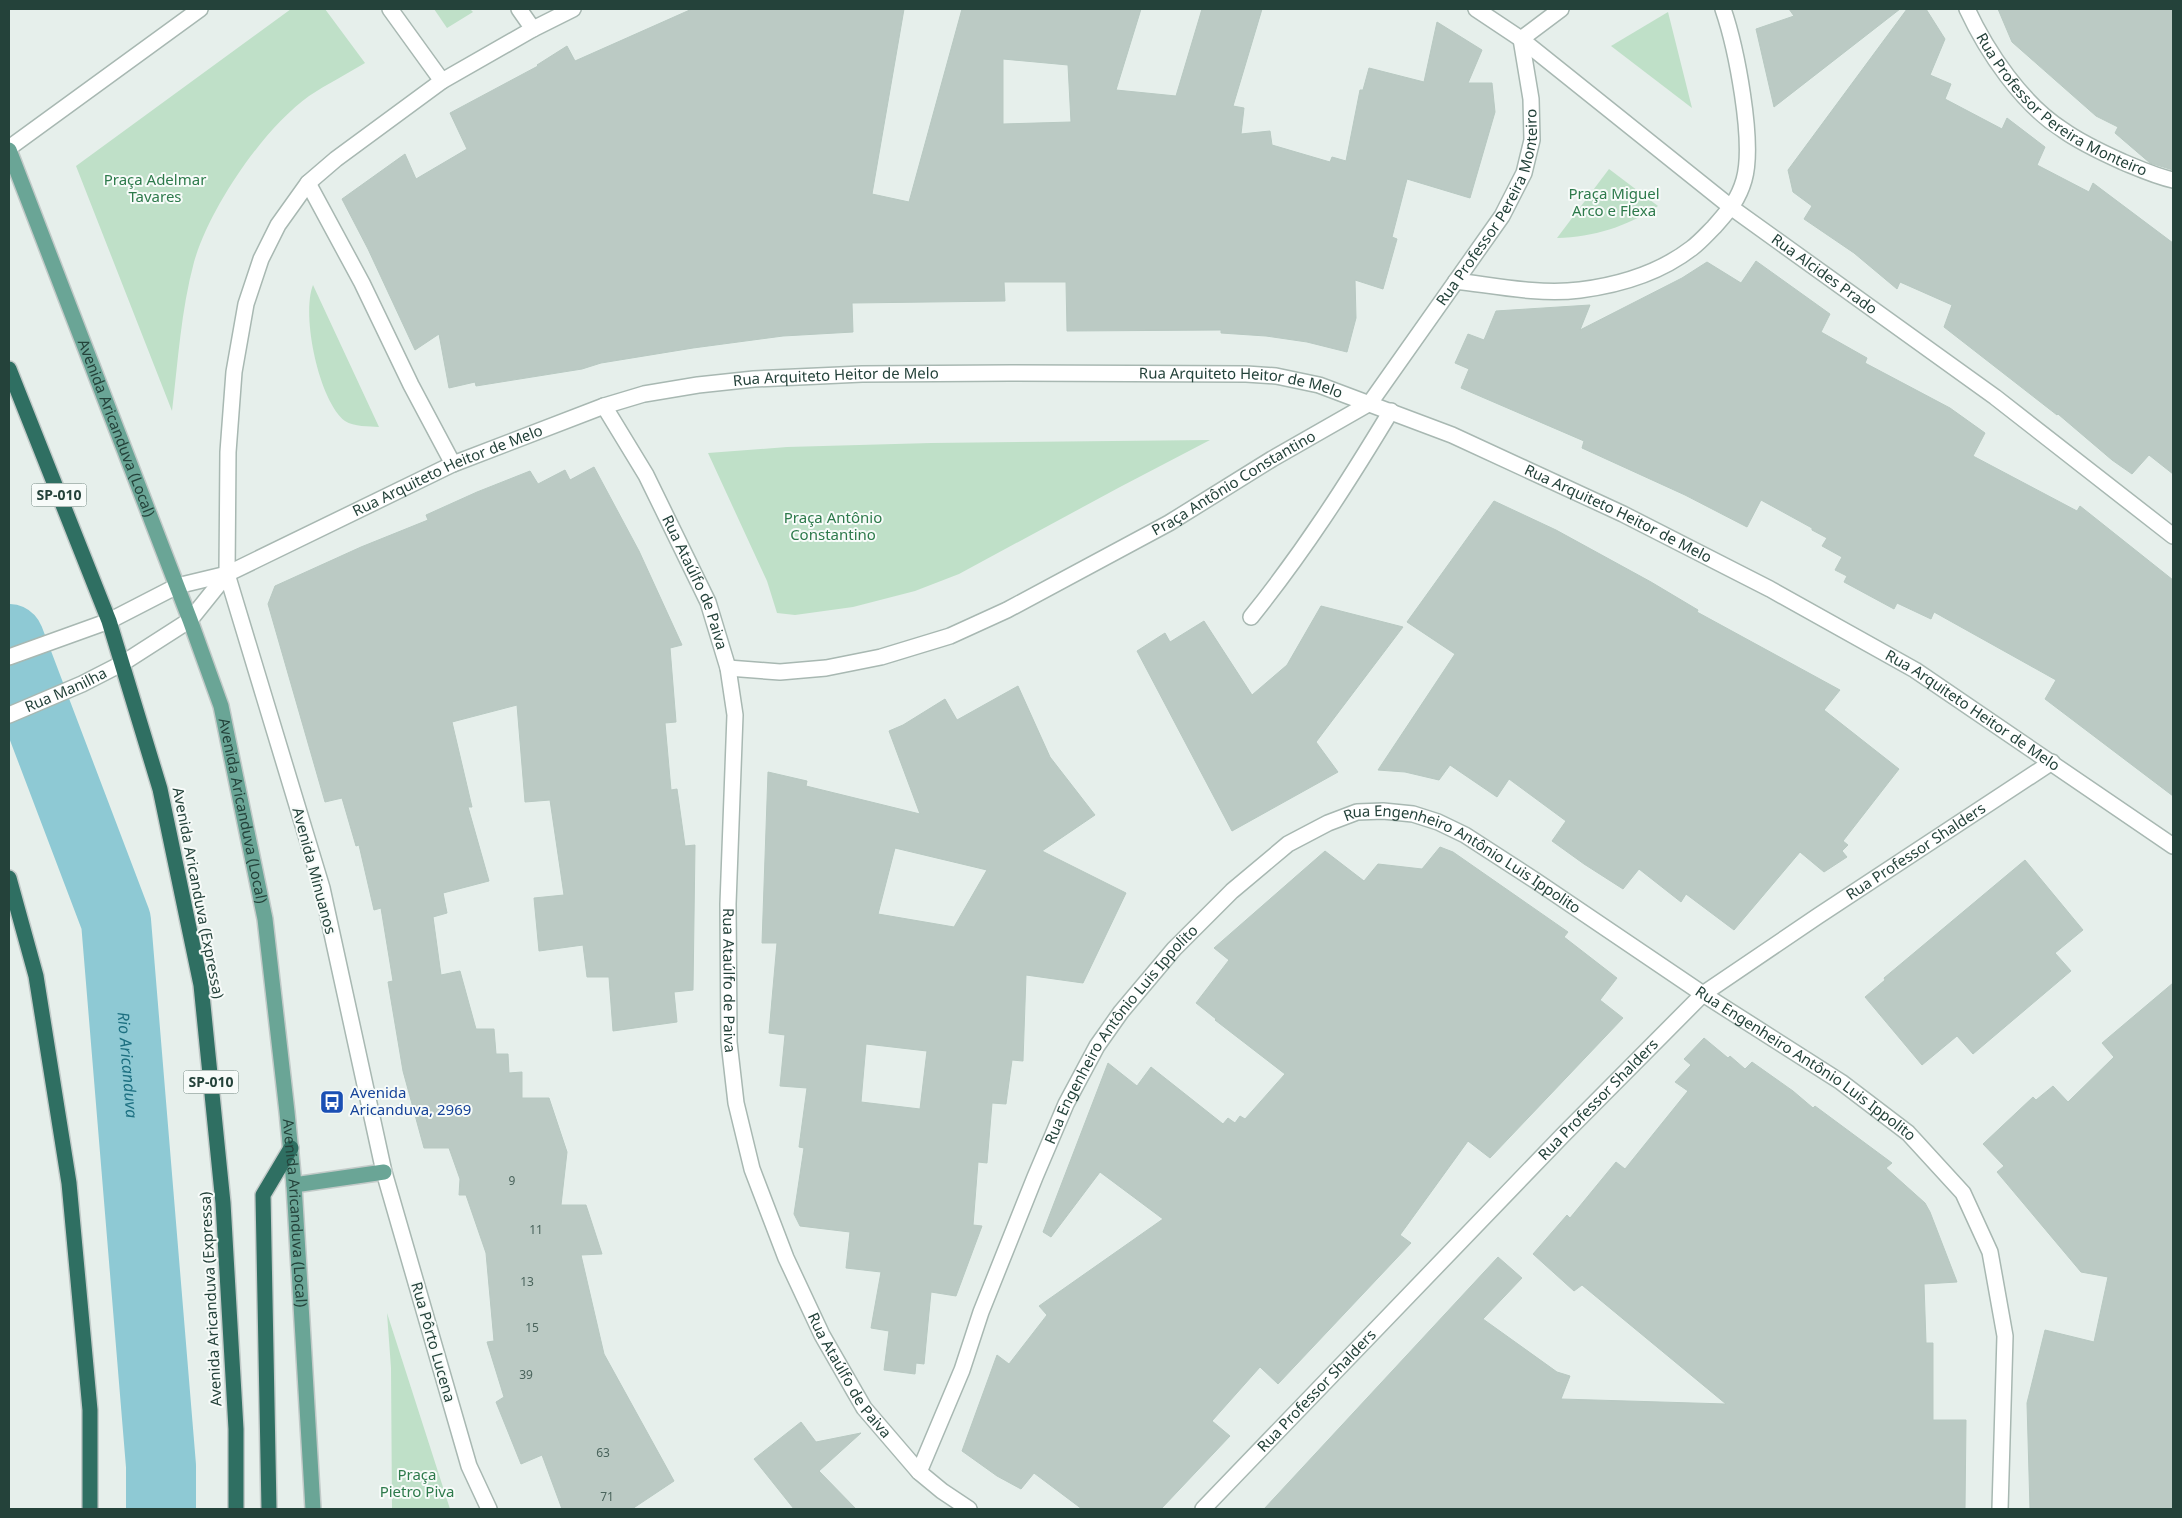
<svg xmlns="http://www.w3.org/2000/svg" width="2182" height="1518" font-family="'Noto Sans',sans-serif">
<style>
.green{fill:#bfe0c8}
.lines{fill:none;stroke-linecap:round;stroke-linejoin:round}
.river{stroke:#8ec9d4;stroke-width:70}
.building{fill:#bbcac4;stroke:#b8c9c2;fill-rule:evenodd}
.minor-casing{stroke:#a8b8b2;stroke-width:18}
.major-casing{stroke:#c2cac8;stroke-width:18}
.highway-casing{stroke:#c2cac8;stroke-width:18}
.minor{stroke:#fff;stroke-width:15}
.major{stroke:#6aa596;stroke-width:15}
.highway{stroke:#2f6f62;stroke-width:15}
.labels{text-anchor:middle;stroke-width:4;stroke-linejoin:round;paint-order:stroke}
.number-label{font-size:12px;fill:#4a645c}
.shield{fill:#f7fbf9;stroke:#637a73;stroke-width:1}
.shield-label{font-size:14px;font-weight:bold;fill:#24423a}
.street-label{font-size:15px;fill:#24423a;stroke:#f7fbf9}
.park-label{font-size:15px;fill:#2d7a4b;stroke:#f7fbf9}
.transit-label{font-size:15px;fill:#164399;stroke:#f7fbf9;text-anchor:start}
.water-label{font-size:16px;font-style:italic;fill:#1c6f80;stroke:#f7fbf9}
</style>
<rect width="100%" height="100%" fill="#e6efeb"/>
<g class="green">
<path d="M291,9H325L365,63C347,74 327,84 309,96C263,129 210,207 194,262C181,310 178,362 172,411L76,166Z"/>
<polygon points="434,9 470,9 473,12 447,28"/>
<polygon points="1668,12 1692,108 1611,46"/>
<path d="M1609,169L1658,206C1626,227 1594,237 1557,238Z"/>
<path d="M313,285L379,427C369,426 354,427 345,421C319,401 301,315 313,285Z"/>
<polygon points="1210,440 1120,487 959,574 915,591 853,607 795,615 777,613 767,581 708,453 787,447 931,443"/>
<polygon points="387,1313 450,1509 392,1509 391,1368"/>
</g>
<g class="lines">
<path class="river" id="s1" d="M9,639L116,921L161,1466V1509"/>
</g>
<g class="building">
<path d="M692,9H904L872,194L909,202L962,9H1141L1116,90L1176,96L1202,9H1262L1233,106L1244,108L1241,134L1270,131L1272,145L1330,162L1332,157L1346,161L1360,90H1363L1369,68L1424,82L1437,22L1482,50L1468,83H1492L1495,112L1470,198L1407,179L1392,237L1397,239L1383,289L1355,280L1356,318L1347,352L1307,342L1266,336L1221,333V330L1067,331L1066,282H1004L1005,301L852,303L853,332L783,336L693,348L601,363L582,369L476,386L475,382L449,388L439,334L415,350L368,249L342,199L405,154L416,179L467,149L450,113L538,66L537,65L567,46L575,61ZM1003,59L1068,65L1071,122L1003,124Z"/>
<polygon points="1789,9 1900,9 1774,107 1756,29 1794,16"/>
<polygon points="1907,9 1926,9 1945,39 1930,75 1951,84 1945,99 2002,129 2007,118 2045,147 2037,165 2089,192 2093,183 2173,243 2173,474 2149,455 2132,474 2112,460 2058,414 2057,415 1944,327 1952,305 1900,282 1897,289 1854,253 1804,219 1812,206 1793,192 1788,170"/>
<polygon points="1998,9 2173,9 2173,170 2150,163 2115,133 2118,127 2096,116 2012,42"/>
<polygon points="1756,261 1830,314 1821,332 1867,358 1865,363 1950,408 1985,433 1973,456 2077,511 2080,506 2173,580 2173,796 2045,699 2056,680 1934,612 1931,619 1897,603 1894,609 1844,582 1847,576 1835,570 1842,557 1822,546 1827,538 1812,530 1812,528 1761,500 1747,527 1685,495 1582,448 1584,441 1461,388 1469,369 1455,363 1468,334 1484,340 1496,311 1590,305 1580,330 1682,278 1707,262 1741,283"/>
<polygon points="594,467 639,551 682,645 670,648 676,722 665,723 671,790 677,789 685,846 695,845 693,990 674,992 677,1022 613,1031 609,977 587,977 583,945 539,951 534,898 564,895 550,800 525,802 517,705 452,722 472,807 468,807 489,881 443,893 447,913 433,917 441,975 460,971 476,1029 494,1029 496,1054 508,1054 509,1073 522,1072 522,1098 549,1098 567,1152 561,1205 586,1205 602,1254 581,1255 604,1354 674,1481 632,1509 562,1509 542,1455 521,1464 496,1402 504,1397 487,1342 494,1341 486,1253 466,1195 459,1195 460,1179 449,1148 424,1148 403,1071 388,982 393,981 381,908 374,910 359,845 356,846 342,798 325,802 268,604 275,586 361,547 428,520 426,515 477,492 530,471 538,484 565,470 570,480"/>
<polygon points="1494,501 1556,530 1651,582 1698,610 1697,612 1840,690 1824,710 1899,769 1843,841 1848,845 1842,851 1847,857 1824,872 1800,852 1734,930 1686,894 1681,902 1639,869 1623,889 1584,864 1552,841 1566,821 1509,779 1497,797 1450,765 1439,780 1405,772 1378,770 1455,654 1407,622"/>
<polygon points="1321,606 1403,627 1316,742 1338,772 1232,831 1137,651 1165,633 1170,642 1204,621 1252,695 1287,665"/>
<path d="M1018,686L1050,757L1095,815L1042,851L1126,893L1083,983L1026,975L1023,1061L1012,1060L1006,1104L992,1103L987,1163L978,1162L973,1225L982,1226L956,1296L931,1292L924,1364L916,1363L915,1374L884,1370L889,1331L871,1328L881,1272L846,1268L850,1232L800,1226L794,1214L804,1148L799,1147L807,1088L780,1086L785,1035L769,1033L777,943H762L768,772L807,781L806,786L920,814L889,731L903,725L945,699L957,720ZM895,848L987,870L954,927L878,914ZM866,1044L927,1051L920,1109L861,1102Z"/>
<polygon points="1440,847 1453,852 1568,932 1564,937 1617,978 1600,1000 1623,1018 1490,1158 1468,1141 1400,1235 1411,1243 1278,1384 1260,1367 1212,1421 1230,1436 1161,1509 1082,1509 1034,1473 1021,1489 997,1476 962,1451 997,1355 1009,1364 1047,1315 1039,1306 1163,1219 1100,1172 1051,1237 1043,1232 1108,1063 1137,1086 1151,1067 1223,1124 1228,1118 1235,1123 1240,1116 1245,1119 1285,1074 1215,1020 1216,1019 1196,1003 1229,960 1214,948 1325,851 1364,881 1378,864 1422,869"/>
<polygon points="2025,860 2083,930 2055,953 2071,971 1973,1054 1957,1036 1922,1065 1865,997 1885,980 1884,978"/>
<polygon points="2173,983 2173,1509 2030,1509 2027,1403 2045,1330 2094,1342 2108,1277 2081,1272 1997,1172 2004,1166 1983,1144 2033,1097 2036,1100 2053,1086 2068,1102 2114,1057 2102,1043"/>
<polygon points="1704,1038 1728,1058 1730,1056 1745,1069 1752,1062 1793,1091 1813,1108 1815,1106 1892,1163 1886,1168 1925,1203 1930,1212 1957,1282 1924,1284 1926,1343 1933,1343 1933,1420 1966,1420 1965,1509 1264,1509 1498,1257 1522,1278 1483,1319 1557,1372 1570,1376 1561,1399 1726,1404 1582,1285 1574,1291 1533,1254 1567,1215 1570,1218 1616,1162 1625,1169 1688,1091 1675,1082 1691,1065 1684,1059"/>
<polygon points="801,1422 816,1442 861,1433 819,1471 856,1509 794,1509 754,1459"/>
</g>
<g class="lines">
<defs>
<g id="minor">
<polyline points="390,9 442,81"/>
<polyline points="519,9 533,29"/>
<path id="s2" d="M1476,9L1521,39L1732,208L1995,397L2173,536"/>
<path id="s3" d="M1967,9C1987,52 2022,104 2063,130C2081,143 2103,153 2123,162C2140,169 2155,176 2173,180"/>
<polyline points="9,148 200,9"/>
<polyline points="308,183 362,283 411,385 453,464"/>
<path d="M1456,281C1497,286 1539,295 1580,290C1620,285 1661,272 1692,248C1700,242 1707,234 1714,227C1728,211 1738,201 1744,180C1755,142 1736,47 1723,9"/>
<path id="s4" d="M604,406L646,475L708,602L728,668L735,715L728,904L729,1042L736,1103L752,1169L786,1258L822,1335L864,1408L919,1472L942,1491L969,1509"/>
<path d="M1251,617C1304,551 1347,484 1391,411"/>
<path id="s5" d="M9,657L109,621L177,586L227,574L453,464L604,406L644,394L698,385L754,379L862,374L1010,373L1246,374L1276,376L1319,385L1452,435L1623,514L1770,589L1915,670L2173,846"/>
<path id="s6" d="M728,668L780,672L826,668L881,657L950,636L1007,610L1169,523L1272,459L1370,403L1502,216L1524,173L1532,140L1531,99L1521,39L1561,9"/>
<path id="s7" d="M9,715L82,684L123,663L190,620L227,574"/>
<path id="s8" d="M919,1472L962,1370L981,1312L1035,1177L1066,1104L1097,1046L1121,1012L1174,949L1232,891L1288,844L1328,823L1357,812L1383,811L1413,814L1438,822L1465,835L1536,881L1703,994L1841,1082L1908,1133L1963,1193L1990,1252L2005,1336L2000,1509"/>
<polyline points="489,1509 469,1466 384,1172 322,888 227,574 228,452 234,372 246,304 261,259 278,225 308,183 336,159 442,81 533,29 573,9"/>
<path id="s9" d="M1203,1509L1563,1135L1703,994L1818,916L2052,762"/>
</g>
<g id="major">
<path id="s10" d="M9,150L190,620L221,706L265,919L287,1112L294,1185L313,1509"/>
<polyline points="294,1185 384,1172"/>
</g>
<g id="highway">
<polyline points="9,369 109,621 160,789 201,985 223,1203 236,1429 236,1509"/>
<polyline points="9,878 36,976 69,1183 90,1410 90,1509"/>
<polyline points="269,1509 263,1195 291,1148"/>
</g>
</defs>
<use href="#minor" class="minor-casing"/>
<use href="#major" class="major-casing"/>
<use href="#highway" class="highway-casing"/>
<use href="#minor" class="minor"/>
<use href="#major" class="major"/>
<use href="#highway" class="highway"/>
</g>
<defs>
<symbol id="bus-square" viewBox="-11 -11 22 22"><rect x="-9" y="-9" width="18" height="18" rx="4" fill="#1a4fb4" stroke="#f7fbf9"/><path d="M-5-6H5V4H4V6H2V4H-2V6H-4V4H-5ZM-3.5-4V0h7V-4ZM-3.5 1.2v1.5H-2V1.2ZM2 1.2v1.5H3.5V1.2Z" fill="#fff"/></symbol>
</defs>
<g fill-rule="evenodd">
<use href="#bus-square" x="318" y="1088" width="28" height="28"/>
</g>
<g class="labels">
<g class="number-label">
<text x="512" y="1185">9</text>
<text x="536" y="1234">11</text>
<text x="527" y="1286">13</text>
<text x="532" y="1332">15</text>
<text x="526" y="1379">39</text>
<text x="603" y="1457">63</text>
<text x="607" y="1501">71</text>
</g>
<g class="shield">
<rect x="31.5" y="483.5" width="55" height="23" rx="4"/>
<rect x="183.5" y="1070.5" width="55" height="23" rx="4"/>
</g>
<g class="shield-label">
<text x="59" y="500">SP-010</text>
<text x="211" y="1087">SP-010</text>
</g>
<g class="street-label">
<text dy="5" stroke="none"><textPath href="#s3" startOffset="139">Rua Professor Pereira Monteiro</textPath></text>
<text dy="5" stroke="none"><textPath href="#s6" startOffset="939">Rua Professor Pereira Monteiro</textPath></text>
<text dy="5" stroke="none"><textPath href="#s2" startOffset="438">Rua Alcides Prado</textPath></text>
<text dy="5" stroke="none"><textPath href="#s5" startOffset="882">Rua Arquiteto Heitor de Melo</textPath></text>
<text dy="5" stroke="none"><textPath href="#s5" startOffset="1288">Rua Arquiteto Heitor de Melo</textPath></text>
<text dy="5" stroke="none"><textPath href="#s10" startOffset="298">Avenida Aricanduva (Local)</textPath></text>
<text dy="5" stroke="none"><textPath href="#s5" startOffset="478">Rua Arquiteto Heitor de Melo</textPath></text>
<text dy="5" stroke="none"><textPath href="#s6" startOffset="549">Praça Antônio Constantino</textPath></text>
<text dy="5" stroke="none"><textPath href="#s5" startOffset="1692">Rua Arquiteto Heitor de Melo</textPath></text>
<text dy="5" stroke="none"><textPath href="#s4" startOffset="199">Rua Ataúlfo de Paiva</textPath></text>
<text dy="5" stroke="none"><textPath href="#s7" startOffset="62">Rua Manilha</textPath></text>
<text dy="5" stroke="none"><textPath href="#s5" startOffset="2098">Rua Arquiteto Heitor de Melo</textPath></text>
<text dy="5" stroke="none"><textPath href="#s10" startOffset="702">Avenida Aricanduva (Local)</textPath></text>
<text dy="5" stroke="none"><textPath href="#s9" startOffset="974">Rua Professor Shalders</textPath></text>
<text dy="5" stroke="none"><textPath href="#s8" startOffset="935">Rua Engenheiro Antônio Luis Ippolito</textPath></text>
<text transform="translate(314 871) rotate(75)" y="5">Avenida Minuanos</text>
<text transform="translate(198 893) rotate(79)" y="5">Avenida Aricanduva (Expressa)</text>
<text dy="5" stroke="none"><textPath href="#s4" startOffset="604">Rua Ataúlfo de Paiva</textPath></text>
<text dy="5" stroke="none"><textPath href="#s8" startOffset="485">Rua Engenheiro Antônio Luis Ippolito</textPath></text>
<text dy="5" stroke="none"><textPath href="#s8" startOffset="1340">Rua Engenheiro Antônio Luis Ippolito</textPath></text>
<text dy="5" stroke="none"><textPath href="#s9" startOffset="569">Rua Professor Shalders</textPath></text>
<text dy="5" stroke="none"><textPath href="#s10" startOffset="1108">Avenida Aricanduva (Local)</textPath></text>
<text transform="translate(211 1299) rotate(-93)" y="5">Avenida Aricanduva (Expressa)</text>
<text transform="translate(433 1342) rotate(74)" y="5">Rua Pôrto Lucena</text>
<text dy="5" stroke="none"><textPath href="#s4" startOffset="1024">Rua Ataúlfo de Paiva</textPath></text>
<text dy="5" stroke="none"><textPath href="#s9" startOffset="164">Rua Professor Shalders</textPath></text>
</g>
<g class="park-label">
<text x="155" y="185">Praça Adelmar<tspan x="155" dy="17">Tavares</tspan></text>
<text x="1614" y="199">Praça Miguel<tspan x="1614" dy="17">Arco e Flexa</tspan></text>
<text x="833" y="523">Praça Antônio<tspan x="833" dy="17">Constantino</tspan></text>
<text x="417" y="1480">Praça<tspan x="417" dy="17">Pietro Piva</tspan></text>
</g>
<g class="transit-label">
<text x="350" y="1098">Avenida<tspan x="350" dy="17">Aricanduva, 2969</tspan></text>
</g>
<g class="water-label">
<text dy="6" stroke="none"><textPath href="#s1" startOffset="446">Rio Aricanduva</textPath></text>
</g>
</g>
<rect width="2182" height="1518" fill="none" stroke="#24423a" stroke-width="20"/>
</svg>
